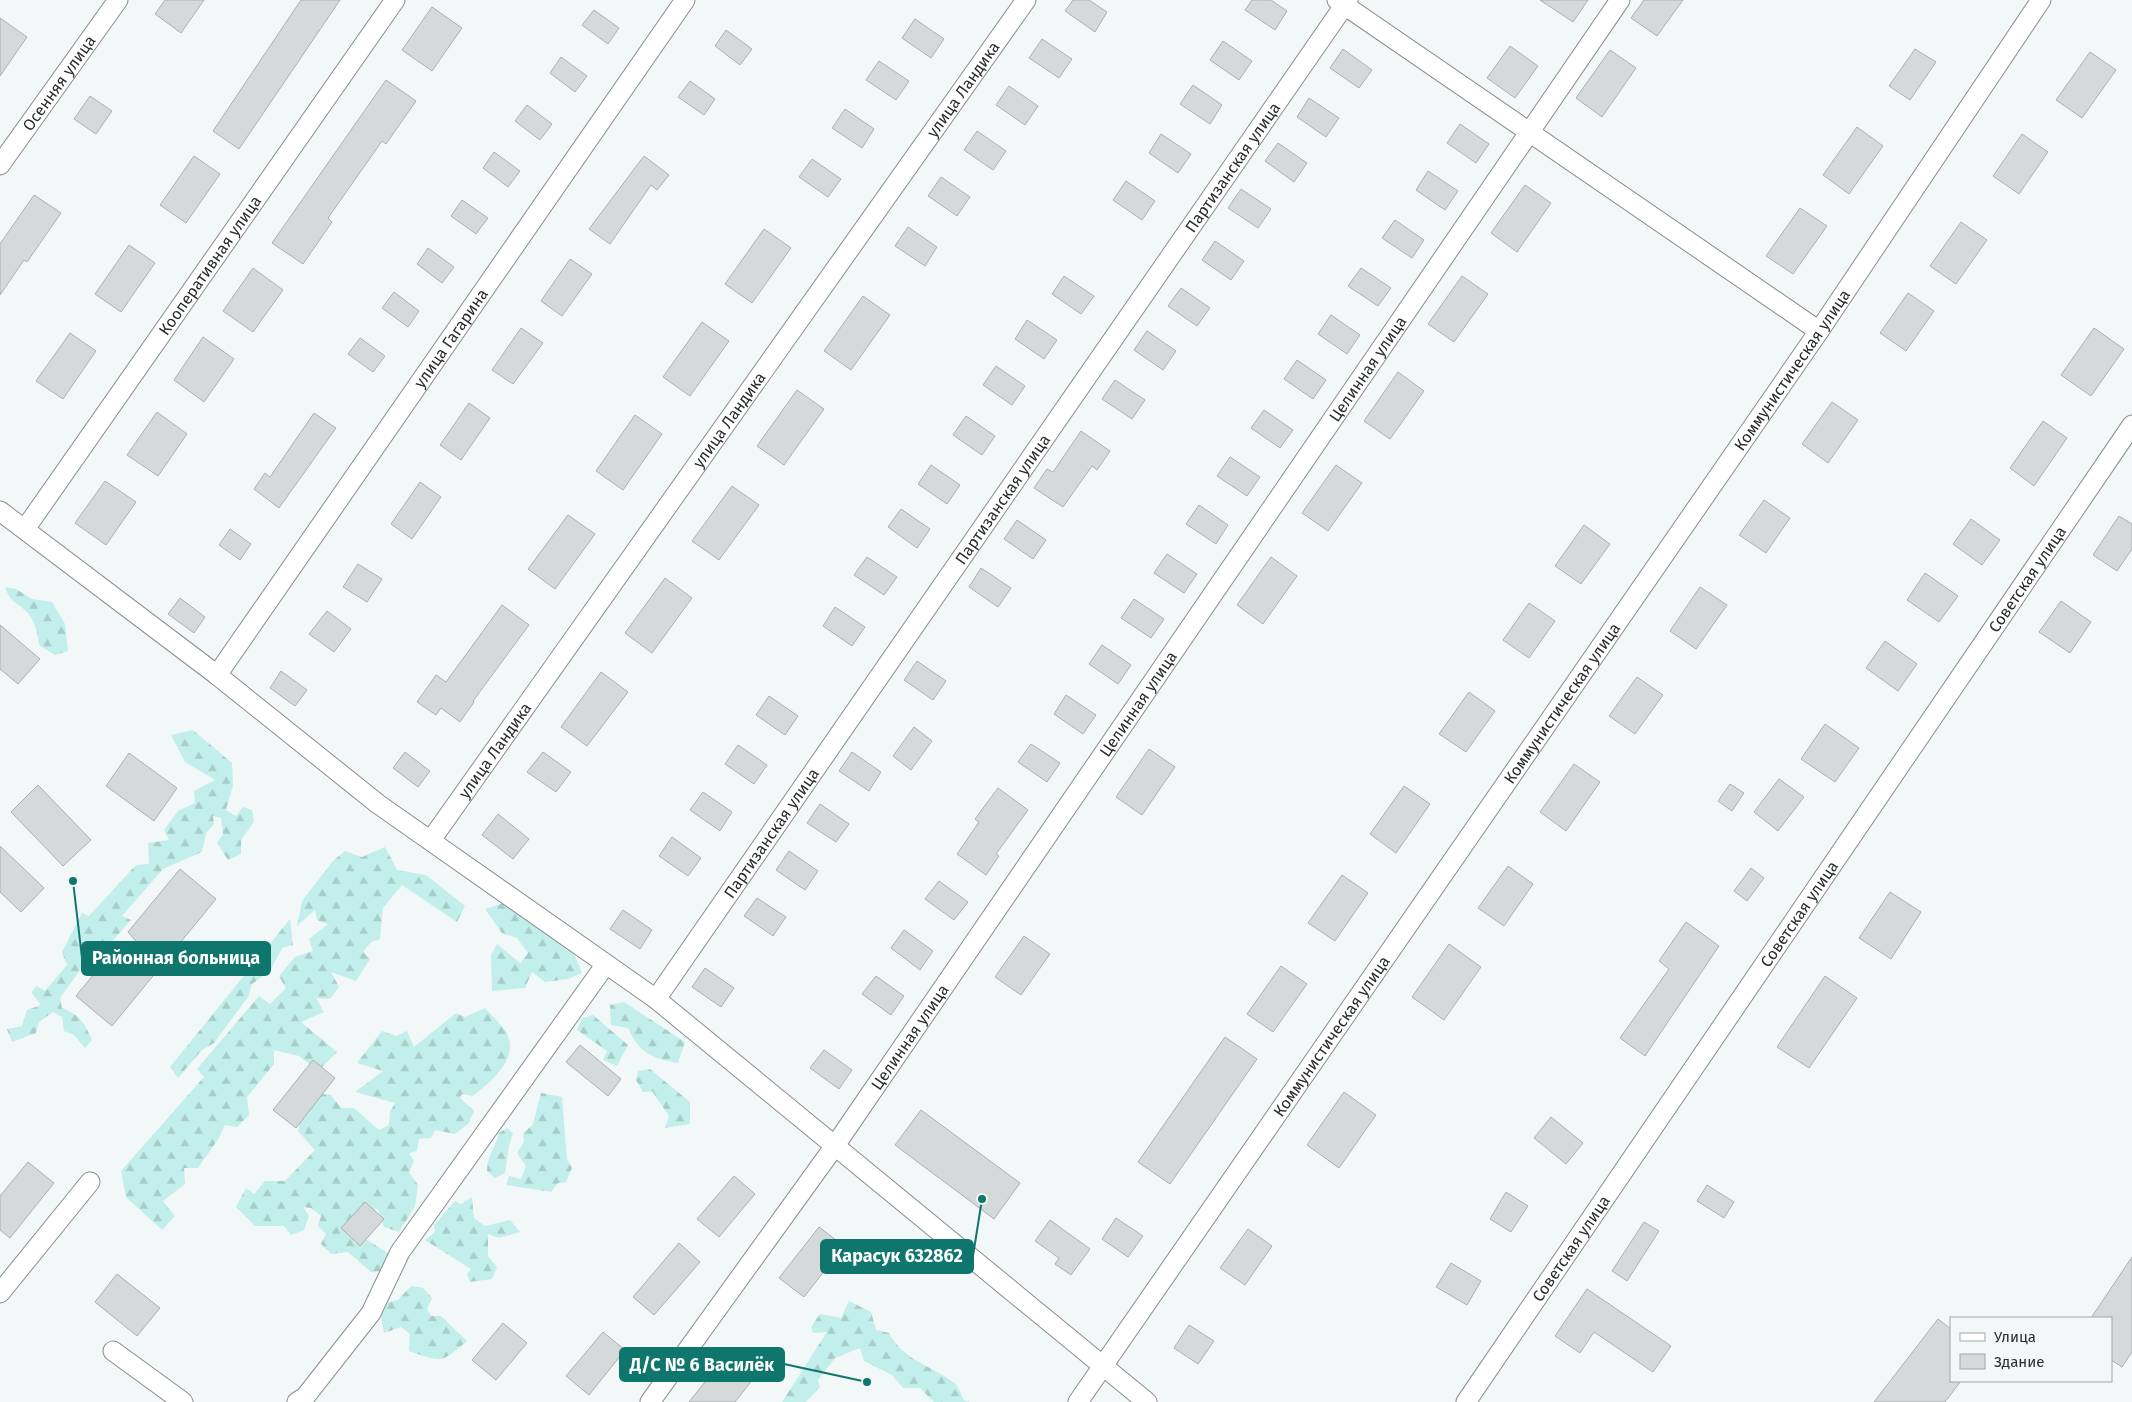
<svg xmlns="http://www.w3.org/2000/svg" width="2132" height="1402" font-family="'Fira Sans',sans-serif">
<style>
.forest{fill:url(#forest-firs)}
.building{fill:#d4d9d9;stroke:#abafaf}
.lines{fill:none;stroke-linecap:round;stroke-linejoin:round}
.minor-casing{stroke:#898d8d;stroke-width:21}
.minor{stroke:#fff;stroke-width:19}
.labels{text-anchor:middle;stroke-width:5;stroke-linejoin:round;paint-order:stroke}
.street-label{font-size:16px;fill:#2a2c2b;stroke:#f2f7f7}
.leader{fill:none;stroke:#0f766e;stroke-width:2}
.callout-dot{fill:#0f766e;stroke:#f2f7f7;stroke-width:2}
.callout{fill:#0f766e;stroke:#0f766e;stroke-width:2}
.callout-label{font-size:18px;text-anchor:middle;font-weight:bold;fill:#fff}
</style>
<defs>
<pattern id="forest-firs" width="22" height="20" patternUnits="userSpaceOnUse" patternTransform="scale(1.25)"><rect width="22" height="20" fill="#c2efeb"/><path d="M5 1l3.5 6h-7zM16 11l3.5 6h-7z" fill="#a7cdca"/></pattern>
</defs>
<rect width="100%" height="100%" fill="#f2f7f7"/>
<g class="forest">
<path d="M5,587L16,589L32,599L52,602L65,624L68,651L55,655L39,645C37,632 36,621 26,611C14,600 11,603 5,587Z"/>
<path d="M193,730L232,763L233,785L226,810L236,816L243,807L252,810L254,822L241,840V854L228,860L217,843L223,834L221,818L213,816L214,824L206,833L202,852L163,869L122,916L131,920L101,954L91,955L60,998L62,1008C80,1015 84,1022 92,1040L85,1048L74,1035L64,1031L62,1017L53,1012L39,1022L36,1033L12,1042L7,1029L22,1026L27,1010L41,1005L31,992L37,986L45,991L67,965L62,952L82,913L89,916L136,865L149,864L148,843L169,840L164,830L178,811L195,803L194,791L215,780L185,762L171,735Z"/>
<polygon points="385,847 397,870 426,875 465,906 457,922 402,885 383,908 380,939 371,942 363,952 370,959 356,981 331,972 339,987 330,999 316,998 324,1012 301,1022 337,1052 318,1071 299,1056 274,1050 274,1064 247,1097 249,1115 237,1127 225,1125 219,1138 198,1168 184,1168 185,1184 163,1201 175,1216 162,1230 126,1197 121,1171 204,1077 197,1069 259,996 270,1004 286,988 279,976 295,957 313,951 309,939 328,924 317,920 315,910 297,926 302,901 333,861 345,851 362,857"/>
<polygon points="504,903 572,948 582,973 568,979 545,982 532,972 525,988 492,991 491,955 497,944 520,963 528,953 517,938 502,933 485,909"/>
<polygon points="290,919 293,945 282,948 270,971 252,984 248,997 214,1043 202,1050 178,1078 170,1067"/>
<path d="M624,1002L685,1042L678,1063C652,1058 640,1054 628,1028L611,1025L610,1005Z"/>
<path d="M485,1008C492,1016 500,1023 506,1032C521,1057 491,1082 473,1096L462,1094L460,1098L474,1111L469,1123L455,1134L435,1130L431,1138L419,1139L417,1151L409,1153L414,1161L409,1172L418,1185L415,1206L399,1232L384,1227L378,1209L361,1211L350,1231L355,1243L366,1239L389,1254L384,1271L371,1272L348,1252L331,1254L321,1244L326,1234L318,1226L321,1216L311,1208L303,1207L309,1216L304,1230L291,1235L284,1226H255L236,1207L246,1188L254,1194L265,1181H285L315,1150L298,1131L308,1092L331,1095L341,1108H354L379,1130L389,1125L390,1112L395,1103L355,1092L383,1071L357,1063L382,1031L396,1036L407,1031L414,1047L456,1013L465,1017Z"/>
<polygon points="593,1015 628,1045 617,1066 603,1060 607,1051 577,1030 582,1018"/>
<polygon points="650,1069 690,1102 690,1124 665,1128 669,1116 652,1091 643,1092 636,1080 638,1071"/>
<polygon points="541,1093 562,1097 567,1159 572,1168 566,1182 558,1183 551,1192 506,1185 509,1176 521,1179 526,1166 517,1153 524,1142 523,1134 533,1124"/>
<path d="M507,1128L513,1133L509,1146L505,1173L495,1178L487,1171C487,1157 495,1147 499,1133Z"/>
<polygon points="472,1197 474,1218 485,1226 510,1220 520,1232 499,1238 488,1234 488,1256 497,1267 492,1279 470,1282 467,1274 471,1269 425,1240 435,1232 434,1225 455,1201 461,1204"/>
<path d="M411,1286L423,1288L432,1298L427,1309L431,1316H441L467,1341C440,1364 442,1362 409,1351L410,1334L401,1327L384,1333L380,1312L386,1303L398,1300Z"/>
<path d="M849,1301L871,1312L876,1330L889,1333C904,1361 931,1365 954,1383C958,1386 961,1394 964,1400L970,1402H934L920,1388H903L892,1375L864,1361L860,1348L835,1358L818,1380L820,1387L806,1402H782L827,1332L813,1333L811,1327L820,1314L841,1318Z"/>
</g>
<g class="building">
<polygon points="165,0 204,0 181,33 155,14"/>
<polygon points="301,0 340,0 239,149 213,131"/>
<polygon points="1073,0 1089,0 1107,12 1095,32 1065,11"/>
<polygon points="1252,0 1271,0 1287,11 1275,30 1245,10"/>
<polygon points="1540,0 1588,0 1573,22"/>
<polygon points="1644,0 1683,0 1657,36 1631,18"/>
<polygon points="432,7 462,28 432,71 402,50"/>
<polygon points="594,10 619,28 608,44 582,25"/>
<polygon points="0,18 27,37 0,76"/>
<polygon points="915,19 944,39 931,58 902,38"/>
<polygon points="726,30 752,49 740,65 715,46"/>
<polygon points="1042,39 1072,59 1059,78 1029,58"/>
<polygon points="1223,41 1252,61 1239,80 1210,60"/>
<polygon points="1510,46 1538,66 1515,98 1487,78"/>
<polygon points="1343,49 1372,70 1359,88 1330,68"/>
<polygon points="1915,49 1936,62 1910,100 1889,86"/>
<polygon points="1610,50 1636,68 1602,117 1576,98"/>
<polygon points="2090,52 2116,70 2082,118 2056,100"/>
<polygon points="561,57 587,76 575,92 550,73"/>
<polygon points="879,61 909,81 896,100 866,80"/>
<polygon points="386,80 416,101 386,144 382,141 328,218 332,222 303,264 272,243"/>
<polygon points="690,81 715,99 704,115 678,97"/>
<polygon points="1193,85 1222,105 1210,124 1180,104"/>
<polygon points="1009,86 1038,106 1025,125 996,105"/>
<polygon points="90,96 112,111 96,134 74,119"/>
<polygon points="1309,98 1339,118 1326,137 1297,117"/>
<polygon points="527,105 552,124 540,140 515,121"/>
<polygon points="845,109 874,129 862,148 832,128"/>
<polygon points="1460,124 1489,144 1476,163 1447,143"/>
<polygon points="1857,127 1883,146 1849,194 1823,175"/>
<polygon points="977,131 1006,151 993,170 964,150"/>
<polygon points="1161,134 1191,154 1178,173 1149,153"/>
<polygon points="2022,134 2048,152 2019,194 1993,176"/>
<polygon points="1278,143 1307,163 1294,182 1265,161"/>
<polygon points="494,152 520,171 508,187 483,168"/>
<polygon points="194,156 220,174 186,223 160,205"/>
<polygon points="644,156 669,175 657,190 651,185 610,244 589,229"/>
<polygon points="812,159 841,179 828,197 799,177"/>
<polygon points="1428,171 1458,191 1445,210 1416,190"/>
<polygon points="941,177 970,197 957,216 928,196"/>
<polygon points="1126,181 1155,201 1142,220 1113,200"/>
<polygon points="1525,185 1551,203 1517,252 1491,233"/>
<polygon points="1241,189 1271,209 1258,228 1228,208"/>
<polygon points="34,195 61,213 27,262 24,260 0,295 0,244"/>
<polygon points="462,200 488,218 476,234 451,216"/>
<polygon points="1800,208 1827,226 1793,274 1766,256"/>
<polygon points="1395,220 1424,240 1412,258 1382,238"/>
<polygon points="1961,222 1987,240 1956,284 1930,266"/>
<polygon points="908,227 937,247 925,266 895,246"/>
<polygon points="764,229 791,248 752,303 725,284"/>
<polygon points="1215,241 1244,261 1231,280 1202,260"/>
<polygon points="129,245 155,263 121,312 95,294"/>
<polygon points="428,248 454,267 442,283 417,264"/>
<polygon points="570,259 592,274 562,316 541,301"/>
<polygon points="253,268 283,290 253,332 223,311"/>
<polygon points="1361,268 1391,288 1378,306 1348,286"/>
<polygon points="1064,276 1094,296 1081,314 1052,294"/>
<polygon points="1462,276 1488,294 1454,342 1428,324"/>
<polygon points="1181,288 1210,308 1197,326 1168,306"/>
<polygon points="394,292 419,311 408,327 382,308"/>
<polygon points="1908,293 1934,311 1906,351 1880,333"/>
<polygon points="863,296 890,315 851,370 824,351"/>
<polygon points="1331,315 1360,335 1347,354 1318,334"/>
<polygon points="1027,320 1057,340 1044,359 1015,339"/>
<polygon points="702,322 729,341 690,396 663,377"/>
<polygon points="521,328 543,343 513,384 492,370"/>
<polygon points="2094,328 2124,349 2091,396 2061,375"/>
<polygon points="1147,331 1176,351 1163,370 1134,350"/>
<polygon points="70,333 96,351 63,399 36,381"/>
<polygon points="203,337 234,359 204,402 174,380"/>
<polygon points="360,338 385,356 373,372 348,354"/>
<polygon points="1297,360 1326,380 1313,399 1284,379"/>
<polygon points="996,366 1025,386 1012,405 983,385"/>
<polygon points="1398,372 1424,391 1390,439 1364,421"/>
<polygon points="1115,380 1145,400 1132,419 1102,399"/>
<polygon points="797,390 824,409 784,465 757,446"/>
<polygon points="1832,402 1858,420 1828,463 1802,444"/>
<polygon points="469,403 490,418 461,460 440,445"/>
<polygon points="1264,410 1293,430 1280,448 1251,428"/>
<polygon points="157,412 187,434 158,476 127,455"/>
<polygon points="314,413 336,428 279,508 254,489 265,473 270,477"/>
<polygon points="635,415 662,434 623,490 596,471"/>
<polygon points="966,416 995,436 982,455 953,435"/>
<polygon points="2043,421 2067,438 2034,486 2010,468"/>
<polygon points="1081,431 1110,451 1097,470 1092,466 1063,507 1034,488 1047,469 1053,472"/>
<polygon points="1230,457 1260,477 1247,496 1217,476"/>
<polygon points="931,465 960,485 947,504 918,484"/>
<polygon points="1336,465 1362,483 1328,531 1302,513"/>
<polygon points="105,481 136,502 106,545 75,523"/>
<polygon points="420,482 441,497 412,539 391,524"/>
<polygon points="732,486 759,505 719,560 692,541"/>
<polygon points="1764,500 1790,518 1766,553 1739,535"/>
<polygon points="1199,505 1228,525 1216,544 1186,524"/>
<polygon points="901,509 930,529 917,548 888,527"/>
<polygon points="568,515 595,534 555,589 528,569"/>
<polygon points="2119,516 2132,524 2132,549 2117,571 2093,555"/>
<polygon points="1971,519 2000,540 1982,565 1953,544"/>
<polygon points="1017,520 1046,540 1033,559 1004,539"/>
<polygon points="1584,525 1610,544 1581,584 1555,566"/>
<polygon points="230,529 251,544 240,560 219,545"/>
<polygon points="1167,554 1197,574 1184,593 1154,573"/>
<polygon points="867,557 897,577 884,595 854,575"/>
<polygon points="1271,557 1297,576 1263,624 1237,605"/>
<polygon points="358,564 382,579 367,602 343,587"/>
<polygon points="981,568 1011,588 998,607 969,587"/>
<polygon points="1925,573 1958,596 1939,622 1907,600"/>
<polygon points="665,578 692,598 652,653 625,633"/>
<polygon points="1700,587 1727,605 1696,649 1670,631"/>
<polygon points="180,598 205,617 194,633 168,614"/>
<polygon points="1134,599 1164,619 1151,638 1121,618"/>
<polygon points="2061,601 2091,622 2070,653 2039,632"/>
<polygon points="1529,603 1555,621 1529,658 1503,640"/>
<polygon points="502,605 529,625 473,701 474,702 460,722 441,708 436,715 417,702 436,675 446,682"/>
<polygon points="835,607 865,627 852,646 823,626"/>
<polygon points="327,611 351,629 334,652 309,634"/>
<polygon points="0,625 40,659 18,684 0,669"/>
<polygon points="1885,641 1917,664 1898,691 1866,668"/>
<polygon points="1102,645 1131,665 1118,684 1089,664"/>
<polygon points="917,661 946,681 933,700 904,680"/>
<polygon points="281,671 307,690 295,706 270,688"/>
<polygon points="601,672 628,692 587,746 561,727"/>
<polygon points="1637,677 1663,695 1635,734 1609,716"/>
<polygon points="1469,692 1495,711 1466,752 1439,734"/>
<polygon points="1066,695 1096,715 1083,734 1054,714"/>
<polygon points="769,696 798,716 785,735 756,715"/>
<polygon points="1825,724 1859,748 1835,782 1801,759"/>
<polygon points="914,727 932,741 911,770 893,756"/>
<polygon points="1031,744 1060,763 1047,782 1018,762"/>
<polygon points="738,745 767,765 754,784 725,764"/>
<polygon points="1149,749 1175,767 1142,815 1116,797"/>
<polygon points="405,752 430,771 418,787 393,768"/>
<polygon points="543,752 571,772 556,792 527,772"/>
<polygon points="852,752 881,772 869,791 839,771"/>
<polygon points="129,753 177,788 154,821 106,786"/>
<polygon points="1574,764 1600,782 1566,831 1540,812"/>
<polygon points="1779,779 1804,797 1778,831 1754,812"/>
<polygon points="1730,784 1744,793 1732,811 1718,801"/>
<polygon points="38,785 91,840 63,866 11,812"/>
<polygon points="1404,786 1430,804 1396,853 1370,834"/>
<polygon points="998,788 1028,810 996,854 999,856 986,875 957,854 979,822 975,819"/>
<polygon points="703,792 732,812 720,831 690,810"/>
<polygon points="820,804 849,824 836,842 807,823"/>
<polygon points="498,814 529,839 513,859 482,835"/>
<polygon points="672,837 701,858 688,876 659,856"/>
<polygon points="0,846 44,888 21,912 0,892"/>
<polygon points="789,851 818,871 805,890 776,870"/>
<polygon points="1508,866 1533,884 1504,926 1478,908"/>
<polygon points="1751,868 1764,878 1747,901 1734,891"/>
<polygon points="180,869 216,899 112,1026 76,996 112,952 119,959 136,941 128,932"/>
<polygon points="1342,875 1368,893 1335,941 1308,923"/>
<polygon points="939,881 968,902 954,920 925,899"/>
<polygon points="1890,892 1921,912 1891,959 1859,938"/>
<polygon points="757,898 786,917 773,936 744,916"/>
<polygon points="623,910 652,930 640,949 610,929"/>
<polygon points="1686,922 1719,946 1645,1056 1620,1038 1669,969 1659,961"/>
<polygon points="904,930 933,951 920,970 891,948"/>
<polygon points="1024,936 1050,954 1021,995 995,977"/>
<polygon points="1449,944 1481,967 1444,1020 1412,997"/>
<polygon points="1281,966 1307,984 1273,1032 1247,1014"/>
<polygon points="705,968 734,988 721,1007 692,987"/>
<polygon points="876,976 904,996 891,1015 862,994"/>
<polygon points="1825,976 1857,998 1809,1068 1777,1047"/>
<polygon points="1225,1037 1257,1059 1170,1184 1138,1162"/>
<polygon points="580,1045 621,1079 608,1096 566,1062"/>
<polygon points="824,1050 852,1070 839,1089 810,1068"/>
<polygon points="313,1060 335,1078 296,1128 273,1110"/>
<polygon points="1344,1092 1376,1115 1339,1168 1307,1145"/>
<polygon points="921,1110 1020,1183 994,1219 895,1145"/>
<polygon points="1551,1117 1583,1143 1566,1164 1534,1138"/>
<polygon points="28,1162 54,1183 10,1238 0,1230 0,1196"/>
<polygon points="734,1176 755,1194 719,1237 697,1219"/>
<polygon points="1707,1185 1734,1202 1724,1218 1697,1201"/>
<polygon points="1506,1192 1528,1206 1511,1232 1490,1219"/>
<polygon points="365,1202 384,1219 360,1246 341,1228"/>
<polygon points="1116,1218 1143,1236 1128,1257 1102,1239"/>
<polygon points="1050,1220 1090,1249 1071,1275 1055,1264 1059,1258 1035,1241"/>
<polygon points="1644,1222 1659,1231 1627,1281 1612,1271"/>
<polygon points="819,1227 844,1246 804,1297 779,1278"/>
<polygon points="1248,1229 1272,1246 1245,1285 1220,1268"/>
<polygon points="679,1243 700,1262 654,1315 633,1297"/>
<polygon points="2132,1257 2132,1352 2122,1367 2111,1360 2111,1318 2091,1318"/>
<polygon points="1451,1263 1481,1281 1467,1305 1436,1287"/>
<polygon points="117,1274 160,1308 137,1336 95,1302"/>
<polygon points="1587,1289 1671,1346 1653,1372 1594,1332 1580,1353 1555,1336"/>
<polygon points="1938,1319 1951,1329 1951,1381 1961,1381 1945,1402 1874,1402"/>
<polygon points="503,1323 527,1343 496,1380 472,1360"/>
<polygon points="1189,1325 1214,1341 1198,1364 1174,1348"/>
<polygon points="603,1332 625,1350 589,1395 566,1376"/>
<polygon points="725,1357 753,1379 735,1402 689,1402"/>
</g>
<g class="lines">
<defs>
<g id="minor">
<polyline points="1337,0 1819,331"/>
<path id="s1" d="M0,165L118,0"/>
<polyline points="0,511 217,675 378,804 656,999 1147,1402"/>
<path id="s2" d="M25,529L395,0"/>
<path id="s3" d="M217,675L685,0"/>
<path id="s4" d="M431,840L1026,0"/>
<path id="s5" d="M656,999L1348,0"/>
<polyline points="0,1293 90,1182"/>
<polyline points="113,1351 183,1402"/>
<polyline points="297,1402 305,1397 371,1313 400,1252 606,964"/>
<path id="s6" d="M650,1402L834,1147L1620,0"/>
<path id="s7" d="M1078,1402L1819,331L2041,0"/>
<path id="s8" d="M1466,1402L2132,425"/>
</g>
</defs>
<use href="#minor" class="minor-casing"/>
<use href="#minor" class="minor"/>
</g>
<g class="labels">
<g class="street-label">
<text dy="6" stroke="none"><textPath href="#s1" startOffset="101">Осенняя улица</textPath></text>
<text dy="6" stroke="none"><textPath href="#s4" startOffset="920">улица Ландика</textPath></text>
<text dy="6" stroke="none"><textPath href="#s5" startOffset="1012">Партизанская улица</textPath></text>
<text dy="6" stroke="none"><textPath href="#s2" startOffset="322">Кооперативная улица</textPath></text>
<text dy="6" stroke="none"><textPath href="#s3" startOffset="410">улица Гагарина</textPath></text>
<text dy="6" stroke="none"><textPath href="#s7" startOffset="1255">Коммунистическая улица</textPath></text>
<text dy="6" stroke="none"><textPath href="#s6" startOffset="1258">Целинная улица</textPath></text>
<text dy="6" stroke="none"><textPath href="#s4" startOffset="515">улица Ландика</textPath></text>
<text dy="6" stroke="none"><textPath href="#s5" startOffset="608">Партизанская улица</textPath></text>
<text dy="6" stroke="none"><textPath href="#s8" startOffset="996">Советская улица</textPath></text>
<text dy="6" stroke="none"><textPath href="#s7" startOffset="850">Коммунистическая улица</textPath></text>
<text dy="6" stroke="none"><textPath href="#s6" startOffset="852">Целинная улица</textPath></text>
<text dy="6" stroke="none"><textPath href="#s4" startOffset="110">улица Ландика</textPath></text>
<text dy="6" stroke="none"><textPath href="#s5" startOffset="202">Партизанская улица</textPath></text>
<text dy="6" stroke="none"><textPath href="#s8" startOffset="591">Советская улица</textPath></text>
<text dy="6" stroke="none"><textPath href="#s7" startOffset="445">Коммунистическая улица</textPath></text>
<text dy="6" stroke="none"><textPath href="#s6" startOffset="448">Целинная улица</textPath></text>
<text dy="6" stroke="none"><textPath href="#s8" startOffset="186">Советская улица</textPath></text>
</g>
</g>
<path class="leader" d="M73 881L82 958M982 1199L973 1256M867 1382L784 1364"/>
<g class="callout-dot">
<circle cx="73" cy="881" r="5"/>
<circle cx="982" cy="1199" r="5"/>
<circle cx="867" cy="1382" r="5"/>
</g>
<g class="callout">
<rect x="82" y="942" width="188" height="33" rx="5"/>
<rect x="821" y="1240" width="152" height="33" rx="5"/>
<rect x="620" y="1348" width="164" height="33" rx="5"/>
</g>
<g class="callout-label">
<text x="176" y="964">Районная больница</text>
<text x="897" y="1262">Карасук 632862</text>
<text x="702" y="1371">Д/С № 6 Василёк</text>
</g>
<rect x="1950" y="1317" width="162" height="65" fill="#f2f7f7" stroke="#a2a6a5"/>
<rect x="1960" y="1333" width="25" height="8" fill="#ffffff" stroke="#a2a6a5"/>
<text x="1994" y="1342" font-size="15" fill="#2a2c2b">Улица</text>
<rect x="1960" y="1354" width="25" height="15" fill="#d4d9d9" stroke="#a2a6a5"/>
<text x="1994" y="1367" font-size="15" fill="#2a2c2b">Здание</text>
</svg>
